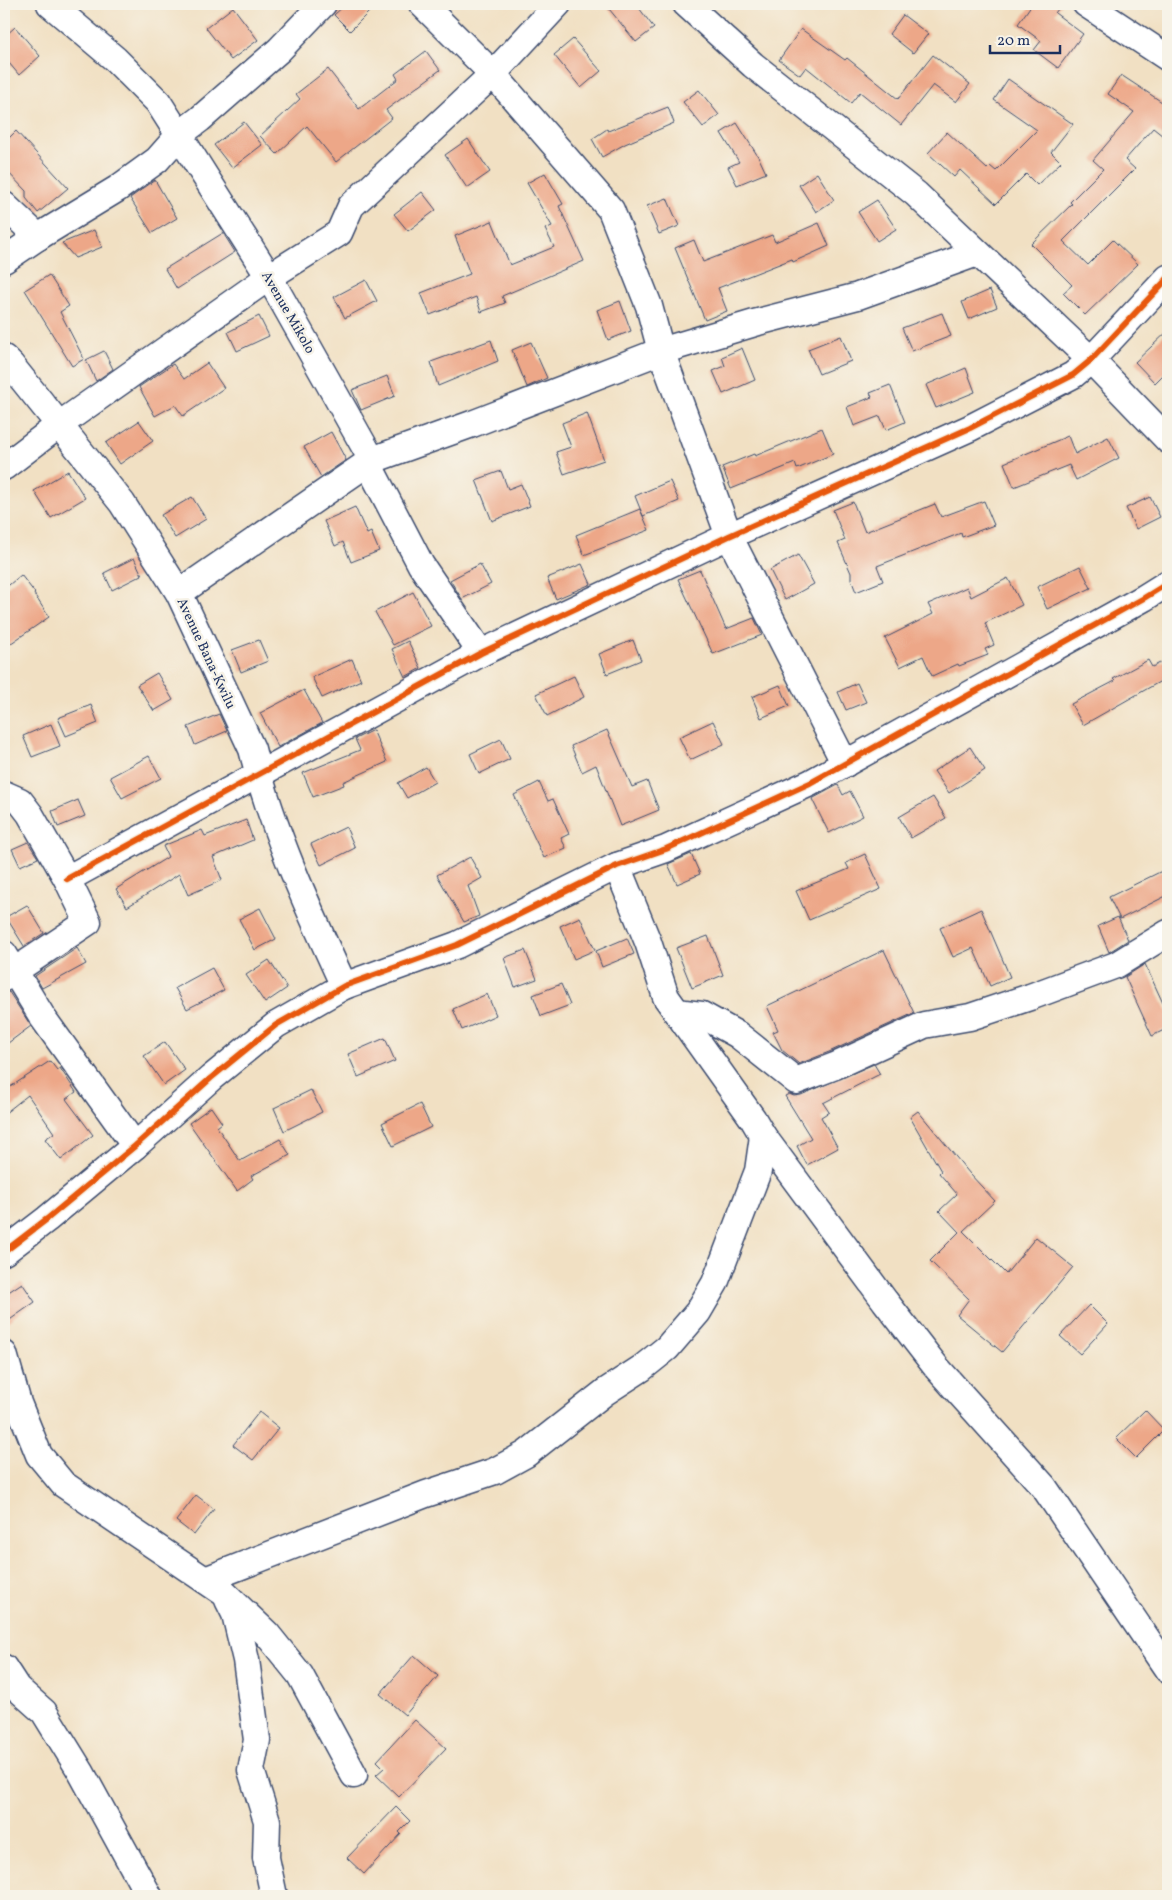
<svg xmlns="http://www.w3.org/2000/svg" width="1172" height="1900" font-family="Vollkorn,serif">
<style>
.building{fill:#eda788}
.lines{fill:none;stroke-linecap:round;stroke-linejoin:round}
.minor-casing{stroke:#3b4a6d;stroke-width:29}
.minor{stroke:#fff;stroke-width:26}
.cycleway-casing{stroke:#f7f3e8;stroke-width:9}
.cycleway{stroke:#e8590c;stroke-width:6}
.labels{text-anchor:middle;stroke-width:5;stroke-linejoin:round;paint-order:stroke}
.street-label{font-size:14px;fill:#1b2f5e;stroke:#f7f3e8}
</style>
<rect width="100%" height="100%" fill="#f7f3e8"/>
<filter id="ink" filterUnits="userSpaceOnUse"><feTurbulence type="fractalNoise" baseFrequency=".02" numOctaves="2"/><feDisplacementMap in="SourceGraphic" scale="10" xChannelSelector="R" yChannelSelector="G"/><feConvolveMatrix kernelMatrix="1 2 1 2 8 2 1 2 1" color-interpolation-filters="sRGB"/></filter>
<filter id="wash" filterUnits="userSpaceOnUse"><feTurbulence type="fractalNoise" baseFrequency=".0096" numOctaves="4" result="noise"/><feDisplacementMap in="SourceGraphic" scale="20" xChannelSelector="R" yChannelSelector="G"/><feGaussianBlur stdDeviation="1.12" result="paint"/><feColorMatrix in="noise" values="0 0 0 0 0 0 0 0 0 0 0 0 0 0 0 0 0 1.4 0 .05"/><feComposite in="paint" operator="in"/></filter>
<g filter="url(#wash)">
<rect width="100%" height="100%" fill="#f1e0c3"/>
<g id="blocks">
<g class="building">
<polygon points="346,4 377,4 350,31 334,15"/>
<polygon points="605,4 636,4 654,28 636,42"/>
<polygon points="1032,4 1062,4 1055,13 1083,34 1058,68 1034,50 1041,41 1018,24"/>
<polygon points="233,7 258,40 231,60 206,28"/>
<polygon points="903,15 928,34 913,53 889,34"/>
<polygon points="15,27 40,56 19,75 4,57 4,37"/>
<polygon points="801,29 845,60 847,58 898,99 933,55 970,84 956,102 933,85 901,125 860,92 851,103 806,67 800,75 779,60"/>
<polygon points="573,39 601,71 581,88 554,55"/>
<polygon points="426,51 440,70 386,110 392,118 336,162 307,126 277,154 260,136 300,99 296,94 328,69 359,109 398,79 395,74"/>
<polygon points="1121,75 1168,106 1168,140 1153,128 1125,160 1135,169 1063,241 1088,265 1113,240 1138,264 1085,315 1063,293 1072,285 1031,244 1072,204 1070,202 1103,169 1093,160 1134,112 1108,94"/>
<polygon points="1008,79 1073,124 1051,152 1061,162 1037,185 1026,174 996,204 960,170 954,177 928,153 947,132 987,169 990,166 996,171 1037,130 994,100"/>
<polygon points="699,90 719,115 703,127 683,102"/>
<polygon points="668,107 674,123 625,144 602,157 592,139 607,129 608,131"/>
<polygon points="244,122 262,145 232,168 214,145"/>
<polygon points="737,123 759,158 766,173 737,185 728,167 739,162 721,133"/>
<polygon points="16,131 68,188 38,213 26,198 26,191 4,168 4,143"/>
<polygon points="468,139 490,172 467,188 445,155"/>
<polygon points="545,173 563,204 559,206 584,261 502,296 505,303 481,312 476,297 430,315 421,293 470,274 455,236 492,221 510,265 554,247 545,229 552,226 527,183"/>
<polygon points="817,173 834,200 816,212 799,185"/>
<polygon points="155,180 177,218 152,233 130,198"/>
<polygon points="422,192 436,210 408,231 394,214"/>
<polygon points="667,198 679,226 659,234 647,206"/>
<polygon points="877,200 896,229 877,241 858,212"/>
<polygon points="819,223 829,246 793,262 792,259 718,288 727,311 705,320 675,248 694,240 703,262 772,235 775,242"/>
<polygon points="94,230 102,247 75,258 62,243"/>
<polygon points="223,233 235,252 177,289 165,269"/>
<polygon points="49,275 69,306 60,312 84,359 72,366 25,290"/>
<polygon points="366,280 377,301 345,318 334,297"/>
<polygon points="990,290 997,307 969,319 962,302"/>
<polygon points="620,301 631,331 608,340 597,310"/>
<polygon points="942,313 951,336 912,351 902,328"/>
<polygon points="259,316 269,336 237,351 228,332"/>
<polygon points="1168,331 1168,370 1155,383 1135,362"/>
<polygon points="841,336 851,361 819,374 808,349"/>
<polygon points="491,340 498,361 438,386 431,362"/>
<polygon points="531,342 547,378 527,387 512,350"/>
<polygon points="742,348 755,380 723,394 713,371 725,366 722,357"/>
<polygon points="104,351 113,369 96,381 86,360"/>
<polygon points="207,363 224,388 183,416 175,405 155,416 139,387 173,364 184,379"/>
<polygon points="966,368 975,392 936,408 926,385"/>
<polygon points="387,376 395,396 361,410 352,390"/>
<polygon points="890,385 905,422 886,430 880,416 854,426 847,407 872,397 870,393"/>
<polygon points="587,413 604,460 564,474 556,452 571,447 562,423"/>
<polygon points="139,421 153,441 120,464 106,443"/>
<polygon points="822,428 833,454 797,469 795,463 731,489 722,467 754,454 755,456"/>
<polygon points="331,432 346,460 321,477 304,447"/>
<polygon points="1068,436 1075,454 1108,437 1119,458 1076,480 1069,465 1014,487 1004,463"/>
<polygon points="68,471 85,498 51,518 34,491"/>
<polygon points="501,471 508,489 521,484 530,506 492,521 476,480"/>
<polygon points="670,481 679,501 643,516 635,496"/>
<polygon points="192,497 206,519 175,538 161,515"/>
<polygon points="1150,497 1160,517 1136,529 1126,508"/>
<polygon points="984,501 994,525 962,537 961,533 877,566 883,581 856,592 851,579 851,573 838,543 845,540 833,510 853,502 865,532 935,504 941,517"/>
<polygon points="355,507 367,534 371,532 379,551 351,562 343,542 335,546 324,521"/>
<polygon points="640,509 649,530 584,555 576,535"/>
<polygon points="798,555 814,584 785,600 770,570"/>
<polygon points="134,558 142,575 112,590 104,573"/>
<polygon points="480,564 491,584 462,599 450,580"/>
<polygon points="582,564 591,584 556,599 547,578"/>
<polygon points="1080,566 1091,588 1047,609 1037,587"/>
<polygon points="700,570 726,629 754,618 762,635 713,654 678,579"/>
<polygon points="21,575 35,593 34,594 49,617 4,648 4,589"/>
<polygon points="1008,578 1022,605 985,623 994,645 985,649 988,655 959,666 958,664 932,676 923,656 900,667 885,638 933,614 928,604 967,587 971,597"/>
<polygon points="413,592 431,626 393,645 375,612"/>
<polygon points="259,640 268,661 241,672 232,650"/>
<polygon points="633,640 641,660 607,674 599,654"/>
<polygon points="408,641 421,668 405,677 392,649"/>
<polygon points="352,659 361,680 322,698 312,677"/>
<polygon points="1168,659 1168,677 1083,725 1071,704 1115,681 1113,679 1148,660 1152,667"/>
<polygon points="157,673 173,700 154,711 137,685"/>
<polygon points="574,676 584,697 547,716 536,694"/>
<polygon points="857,683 866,702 846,710 838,692"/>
<polygon points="780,685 789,706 761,718 752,697"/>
<polygon points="304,690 322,723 278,747 260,713"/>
<polygon points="91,705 98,723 66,736 58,718"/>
<polygon points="219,714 227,731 195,745 188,727"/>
<polygon points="713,721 724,744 690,760 679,737"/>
<polygon points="51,724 60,746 32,757 23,736"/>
<polygon points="373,730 387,762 343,782 344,785 313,797 303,773 360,750 355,739"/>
<polygon points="607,730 632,787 647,781 659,810 620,826 596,765 582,772 571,746"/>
<polygon points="501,739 510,759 479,774 470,754"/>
<polygon points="970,747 985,770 949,793 934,771"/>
<polygon points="149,756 161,778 122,798 110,777"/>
<polygon points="426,767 435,782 407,798 398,783"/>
<polygon points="539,782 548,801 553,799 569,834 561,838 566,848 544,858 514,795"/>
<polygon points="838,785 843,795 850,791 863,816 829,833 812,799"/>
<polygon points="933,797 946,818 911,838 899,817"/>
<polygon points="78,800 85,816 58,827 52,811"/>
<polygon points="246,820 253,840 213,857 222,880 188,895 179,874 127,907 116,889 168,857 163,846 202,830 205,836"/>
<polygon points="346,827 355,848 321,865 311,844"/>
<polygon points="28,842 38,858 20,866 12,849"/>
<polygon points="691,854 700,874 677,884 668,864"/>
<polygon points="865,854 881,889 809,920 796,891 849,869 846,863"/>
<polygon points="470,857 482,878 468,886 479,916 464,922 437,875"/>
<polygon points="1168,868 1168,895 1120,919 1109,897"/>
<polygon points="27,905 44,933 24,946 6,917"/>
<polygon points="260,908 276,939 255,950 239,919"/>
<polygon points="981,909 1010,977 990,986 973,948 953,957 940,928"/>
<polygon points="580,917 595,950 574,959 560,926"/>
<polygon points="1118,917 1128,940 1109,952 1098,926"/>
<polygon points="708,936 723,975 692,988 676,948"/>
<polygon points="627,938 634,954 602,967 596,951"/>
<polygon points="77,948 86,964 42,988 35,976"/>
<polygon points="525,950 537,979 515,987 504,958"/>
<polygon points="884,950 914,1013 829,1052 799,1064 782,1050 773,1032 778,1030 767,1006"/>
<polygon points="269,960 287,988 265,1003 246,975"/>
<polygon points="1145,964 1168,1014 1168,1028 1152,1036 1125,977"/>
<polygon points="212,968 224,990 187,1009 175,988"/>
<polygon points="561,984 570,1005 541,1016 533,995"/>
<polygon points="9,992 31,1026 4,1046 4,993"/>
<polygon points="487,994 496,1015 462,1030 453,1009"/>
<polygon points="385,1038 395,1061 358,1077 348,1054"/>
<polygon points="165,1042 185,1070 164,1085 144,1056"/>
<polygon points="50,1061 57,1070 60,1068 76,1092 66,1099 93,1135 61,1160 45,1139 54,1133 28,1095 4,1114 4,1091"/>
<polygon points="874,1064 880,1074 823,1103 829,1112 821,1117 838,1148 807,1165 797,1146 811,1138 785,1096 789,1094 794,1096 801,1095"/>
<polygon points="311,1090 322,1112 284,1131 274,1108"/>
<polygon points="420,1104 431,1127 393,1146 382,1123"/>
<polygon points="211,1107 222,1123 217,1127 240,1161 280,1139 290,1155 251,1176 253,1179 237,1191 189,1123"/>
<polygon points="918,1111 970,1174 995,1201 963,1231 1006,1274 1036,1237 1073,1267 1002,1352 957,1315 969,1299 930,1261 959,1232 939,1211 957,1194 939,1173 941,1171 910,1117"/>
<polygon points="22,1283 35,1302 4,1324 4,1295"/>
<polygon points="1089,1305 1108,1324 1080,1354 1060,1336"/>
<polygon points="1145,1410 1164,1430 1136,1458 1116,1438"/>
<polygon points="259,1412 279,1428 253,1460 233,1445"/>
<polygon points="196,1495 214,1509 194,1535 176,1521"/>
<polygon points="414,1655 438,1676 405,1715 380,1694"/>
<polygon points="415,1720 446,1748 399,1797 376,1775 384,1768 377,1761"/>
<polygon points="396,1807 410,1821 399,1832 401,1834 364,1874 347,1858"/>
</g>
</g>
</g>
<g filter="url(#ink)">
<use href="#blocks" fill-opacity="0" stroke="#3b4a6d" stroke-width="1"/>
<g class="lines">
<defs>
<g id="minor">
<polyline points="50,4 115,59 158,102 269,277 372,460 373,473 421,565 481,653"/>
<polyline points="422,4 493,74 611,210 649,306 661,351 729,536 845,764"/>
<polyline points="686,4 753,65 916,194 1091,360 1168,440"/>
<polyline points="1086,4 1168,58"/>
<polyline points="4,205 38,237"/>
<polyline points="4,260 38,237 117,189 157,160 180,134 200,119 279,50 323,4"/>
<path d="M4,358L11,365L122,503L179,593L252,749C272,830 309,910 344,986"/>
<polyline points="4,467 59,425 269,277 339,233 351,206 493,74 558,4"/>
<polyline points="179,593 372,460 472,424 661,351 758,322 858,296 977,253"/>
<polyline points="4,794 20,801 30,814 67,879 88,922 4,978"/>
<polyline points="617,866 648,942 666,997 753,1119 763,1136 885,1301 937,1368 1044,1487 1168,1670"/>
<polyline points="67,879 481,653 729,536 970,428 1073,375 1091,360 1168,278"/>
<polyline points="4,954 43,1018 135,1146"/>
<polyline points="676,1012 702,1015 738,1035 796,1081 835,1066 924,1025 970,1017 1030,997 1116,965 1168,933"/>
<polyline points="4,1252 47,1219 135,1146 211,1078 276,1025 344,986 457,945 617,866 666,849 810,783 1144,598 1168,583"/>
<polyline points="4,1354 18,1403 39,1455 63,1484 224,1593 267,1634 300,1675 354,1775"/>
<polyline points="205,1580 426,1494 495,1471 526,1454 605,1392 642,1368 667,1348 698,1312 715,1283 758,1171 763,1136"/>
<polyline points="228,1600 235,1614 246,1660 257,1740 251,1770 267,1821 266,1858 274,1896"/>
<polyline points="4,1668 17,1688 44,1712 81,1772 149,1896"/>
</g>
</defs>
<use href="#minor" class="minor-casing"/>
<use href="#minor" class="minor"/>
<defs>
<g id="cycleway">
<polyline points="67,879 481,653 729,536 970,428 1073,375 1091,360 1168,278"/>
<polyline points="4,1252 47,1219 135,1146 211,1078 276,1025 344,986 457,945 617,866 666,849 810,783 1144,598 1168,583"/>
</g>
</defs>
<use href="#cycleway" class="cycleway-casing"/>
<use href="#cycleway" class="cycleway"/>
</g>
</g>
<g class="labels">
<g class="street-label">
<text transform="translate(289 312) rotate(60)" y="5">Avenue Mikolo</text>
<text transform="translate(207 653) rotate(65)" y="5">Avenue Bana-Kwilu</text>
</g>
</g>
<rect width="1172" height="1900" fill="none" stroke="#f7f3e8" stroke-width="20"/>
<path d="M990 45v8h70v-8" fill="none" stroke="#1b2f5e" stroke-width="2.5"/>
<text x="997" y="45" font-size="15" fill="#1b2f5e" stroke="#f7f3e8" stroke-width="4" paint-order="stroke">20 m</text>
</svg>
